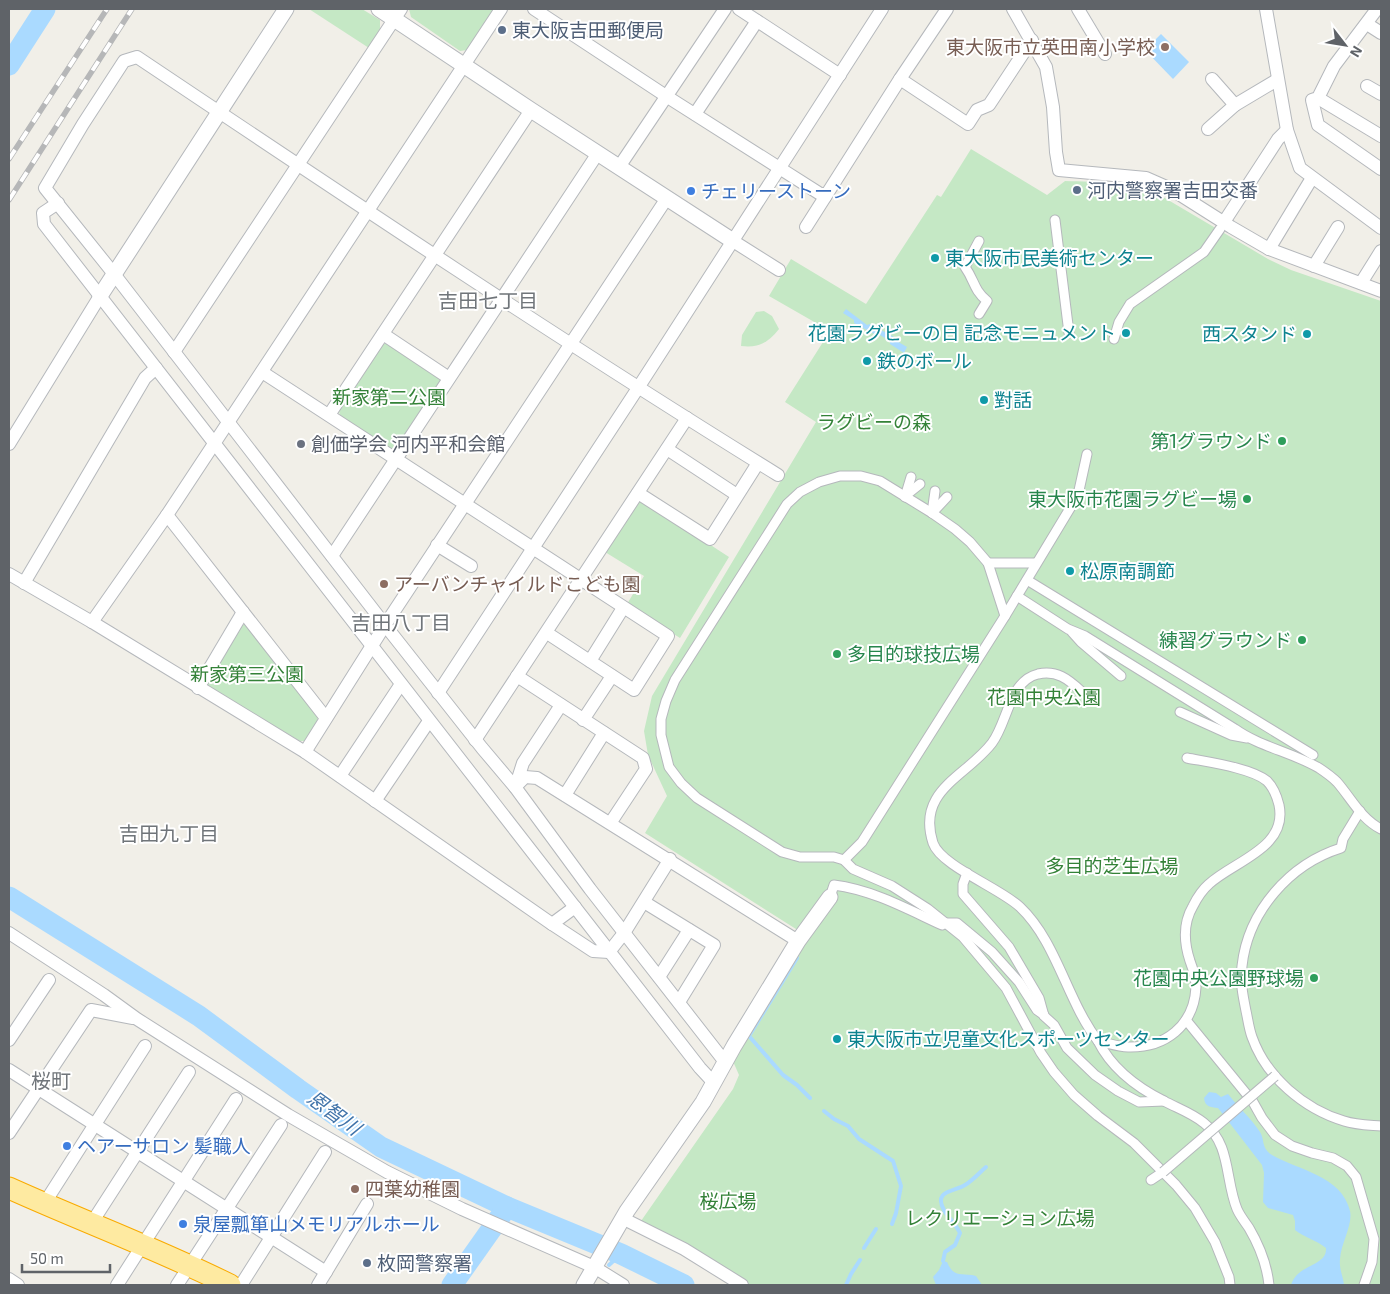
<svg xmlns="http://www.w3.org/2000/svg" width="1390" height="1294" font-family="'Exo 2','Noto Sans JP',sans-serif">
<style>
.green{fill:#c5e8c5}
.water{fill:#aadaff}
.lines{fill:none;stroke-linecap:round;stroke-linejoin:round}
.stream{stroke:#aadaff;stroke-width:4}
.river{stroke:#aadaff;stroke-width:21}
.pedestrian-casing{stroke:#b5b8bc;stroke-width:11}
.minor-casing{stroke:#b5b8bc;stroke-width:14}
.tertiary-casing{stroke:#b5b8bc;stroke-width:17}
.trunk-casing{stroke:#f9ab00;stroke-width:23}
.pedestrian{stroke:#fff;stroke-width:9}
.minor{stroke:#fff;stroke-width:12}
.tertiary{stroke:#fff;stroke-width:15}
.trunk{stroke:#feeaa1;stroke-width:21}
.rail-casing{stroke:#b6b7b8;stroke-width:5.5}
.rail{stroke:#fff;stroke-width:4;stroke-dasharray:11;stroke-linecap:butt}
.pedestrian-bridge-casing{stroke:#b5b8bc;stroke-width:11;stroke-linecap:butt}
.pedestrian-bridge{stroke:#fff;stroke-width:9}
.service-dot{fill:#5c6f8a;stroke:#fff;stroke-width:2}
.education-dot{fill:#8d6e63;stroke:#fff;stroke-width:2}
.shop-dot{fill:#3f7fe0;stroke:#fff;stroke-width:2}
.culture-dot{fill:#0f9aa8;stroke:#fff;stroke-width:2}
.leisure-dot{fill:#2e9e5b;stroke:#fff;stroke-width:2}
.worship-dot{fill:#6b7280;stroke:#fff;stroke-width:2}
.labels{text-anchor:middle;stroke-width:4;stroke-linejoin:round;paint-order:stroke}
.service-label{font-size:19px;fill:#4e5e75;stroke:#fff;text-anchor:start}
.education-label{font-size:19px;fill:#785e54;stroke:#fff;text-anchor:start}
.shop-label{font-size:19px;fill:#366cbe;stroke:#fff;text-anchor:start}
.culture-label{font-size:19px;fill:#0d838f;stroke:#fff;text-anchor:start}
.park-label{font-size:19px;fill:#348238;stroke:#fff}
.leisure-label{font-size:19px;fill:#27864d;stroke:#fff;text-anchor:end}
.worship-label{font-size:19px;fill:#5b616d;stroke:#fff;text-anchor:start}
.neighbourhood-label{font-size:20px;fill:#70757a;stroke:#fff}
.water-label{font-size:20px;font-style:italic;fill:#4174aa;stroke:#fff}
</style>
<rect width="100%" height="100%" fill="#f1efe8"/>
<g class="green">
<polygon points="309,9 362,9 380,20 380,29 369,48"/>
<polygon points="409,9 495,9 467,50 460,51 411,17"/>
<path d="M971,149L1047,195L1065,181C1098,182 1126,182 1158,194L1268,259L1291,270L1381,301V1285H751L641,1221L733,1089L739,1075L732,1059L807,936L645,833L667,796L648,755L644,731L652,696L816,422L785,402L830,331L769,296L791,259L866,304L937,195L941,197Z"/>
<path d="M764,311L772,316L779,329C768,343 759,348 741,346L742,335L756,312Z"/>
<polygon points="389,343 439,375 441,381 399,447 388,449 340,418 339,409 380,345"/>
<polygon points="643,501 729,557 680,638 627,604 644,576 605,552 636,503"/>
<polygon points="247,624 317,712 318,728 310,741 300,741 208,687 207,677 241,625"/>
</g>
<g class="water">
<polygon points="1161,34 1189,62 1173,79 1145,50"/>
<polygon points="846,309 867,325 870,324 894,337 895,340 907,347 904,353 890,344 890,341 880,335 878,336 854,323 854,320 843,313"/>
<path d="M1209,1092L1216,1093L1221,1097L1228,1094C1238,1107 1251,1118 1260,1132C1265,1140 1261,1148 1272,1155C1298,1170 1342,1176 1350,1211C1353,1225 1341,1243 1340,1259C1339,1269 1343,1276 1344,1285H1291C1298,1263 1327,1267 1326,1248C1316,1240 1304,1237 1295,1230V1221L1293,1215L1268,1208L1263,1202L1264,1173L1262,1165L1218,1108C1210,1107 1205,1107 1204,1098Z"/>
<path d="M943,1261L947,1262C954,1279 962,1272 976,1276L982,1285H936L933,1277L939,1270Z"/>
</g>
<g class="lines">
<g class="stream">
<polyline points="797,958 749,1036 783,1075 797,1085 810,1098"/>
<polyline points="824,1111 834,1119 848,1126 859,1139 893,1161 901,1186 896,1213 892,1224"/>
<polyline points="864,1248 876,1229"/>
<path d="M943,1261L945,1252L955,1245L960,1233C956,1224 948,1218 944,1210C933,1190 954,1192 965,1185C972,1181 979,1173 986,1167"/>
<polyline points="609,1265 621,1254"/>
<polyline points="846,1285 851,1274 860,1260"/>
</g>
<g class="river">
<polyline points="9,65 45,9"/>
<polyline points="9,897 199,1016 298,1089 381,1147 507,1207 621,1254 684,1285"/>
<polyline points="452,1285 507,1207"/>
</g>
<defs>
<g id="pedestrian">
<polyline points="1055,220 1069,333"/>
<path d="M979,314L987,301C973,289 975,281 965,267L979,241"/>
<polyline points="1114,339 1119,322 1130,304 1204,252 1220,229"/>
<polyline points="905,496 920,484"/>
<polyline points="905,497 911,477"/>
<polyline points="932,513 935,491"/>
<polyline points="932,513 947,497"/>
<polyline points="988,563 1036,563"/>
<polyline points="1027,580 1313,755"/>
<path d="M1017,596L1068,629L1085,636L1235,729C1260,747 1292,752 1319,768C1325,772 1332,777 1337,782C1351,798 1361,819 1381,829"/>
<polyline points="1005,616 988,563 970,542 955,529 932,513 880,481 861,476 840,476 819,482 800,492 787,504 675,680 666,701 661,719 661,735 669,767 681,783 697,798 782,852 800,857 834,857 844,860 853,869 892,886 928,909 963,937 1006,988 1041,1053 1054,1072 1074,1095 1098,1116 1134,1143 1176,1185 1195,1208 1215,1242 1229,1277 1230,1285"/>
<polyline points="1072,632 1081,642 1121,676"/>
<path d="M1081,691C1068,679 1057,670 1038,674C1009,681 1008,722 992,743C966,777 916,790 933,843C941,866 1000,888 1020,907C1057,942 1067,1001 1098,1041C1108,1043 1118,1047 1128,1047C1165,1048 1194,1026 1196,987C1196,978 1193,969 1190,961C1184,943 1183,923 1193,906C1197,898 1202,890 1209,884C1234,861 1288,848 1279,805C1277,797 1273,787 1267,781C1252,768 1207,762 1187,758"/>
<polyline points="1180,712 1231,735 1247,738"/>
<path d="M1360,811L1343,839L1341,848C1290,864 1248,911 1242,966C1240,982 1243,996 1246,1011C1248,1020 1249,1029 1252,1037C1266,1077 1304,1109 1344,1121C1356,1125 1369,1125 1381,1126"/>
<polyline points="844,860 862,842 1005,616 1078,495 1087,454"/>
<polyline points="967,873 963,884 963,894 1009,947 1039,998 1044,1016 1054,1025 1067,1048 1095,1075 1118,1091 1139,1102 1164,1101"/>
<path d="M830,897L834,885C873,890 907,909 942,925L946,923H957L992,952L1019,982L1037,1010L1044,1015"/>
<polyline points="1186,1020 1253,1102 1262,1118 1275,1135 1292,1146 1312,1153 1333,1158 1347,1166 1356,1177 1374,1239 1372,1262 1364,1285"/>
<path d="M1098,1041C1112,1069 1136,1087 1164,1101C1177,1108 1192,1113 1204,1123C1231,1144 1225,1180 1237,1209C1240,1216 1245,1222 1249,1228C1259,1245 1267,1266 1269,1285"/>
<polyline points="1151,1180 1163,1172"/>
</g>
<g id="minor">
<polyline points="534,9 666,96 825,197"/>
<polyline points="739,9 840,75"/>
<polyline points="1013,9 1046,67 1053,107 1056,152 1059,170 1146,178 1171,189 1231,227 1269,249 1381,291"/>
<polyline points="1078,9 1105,54"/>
<polyline points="1266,9 1287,130 1300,168 1381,228"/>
<polyline points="1377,9 1334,66 1318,98 1312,100 1318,125 1381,169"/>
<polyline points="1367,24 1381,33"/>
<polyline points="900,79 968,124 977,110 989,105 1032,40"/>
<polyline points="1212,79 1235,105"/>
<polyline points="1367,86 1381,94"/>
<polyline points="1318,98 1381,136"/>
<polyline points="695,114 757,21"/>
<polyline points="1208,129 1235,105 1277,80"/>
<polyline points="619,167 725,9"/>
<polyline points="58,203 43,213 44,224 700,1068 713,1082"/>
<polyline points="1224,222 1278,139 1287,130"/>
<polyline points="806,227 900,79 947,9"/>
<polyline points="733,241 779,270"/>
<polyline points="1269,249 1312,178"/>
<polyline points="1314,266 1338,227"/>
<polyline points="1361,283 1381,251"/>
<polyline points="383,334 449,378"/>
<polyline points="174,352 401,9"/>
<polyline points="262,372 668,636 634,690 547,633"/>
<polyline points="329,415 531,110"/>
<polyline points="9,444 100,296"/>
<polyline points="667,449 737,495"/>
<polyline points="638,493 710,539 758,463"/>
<polyline points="167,515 326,718"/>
<polyline points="437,545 471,566"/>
<polyline points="332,556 598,153"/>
<polyline points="9,574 92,622 305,752 552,924 575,907"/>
<polyline points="24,583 145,378 156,368"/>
<polyline points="92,622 167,515 501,9"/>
<polyline points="590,661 623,608"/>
<polyline points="517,676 643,758 646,769 611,822"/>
<polyline points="198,688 243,612"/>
<polyline points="438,693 638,388 882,9"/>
<polyline points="583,720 612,676"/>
<polyline points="475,740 687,418"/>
<polyline points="305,752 385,625 667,198"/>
<polyline points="340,776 401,684"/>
<polyline points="516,785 523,763 561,705"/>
<polyline points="515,787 525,777 537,778 798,941"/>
<polyline points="565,795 604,733"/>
<polyline points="375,801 429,721"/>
<polyline points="644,902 714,945 679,1002"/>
<polyline points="552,924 593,951 609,952 624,933 670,859"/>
<polyline points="9,933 104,995 137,1019 288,1115 333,1141 387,1172 462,1209 594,1267 623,1285"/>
<polyline points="659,977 689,930"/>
<polyline points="9,1040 49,980"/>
<path d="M725,1062L590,889L515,787L482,748L385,625L114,274L45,188L83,124L124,61L137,57C349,199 561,341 778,475"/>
<polyline points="9,1070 326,1272"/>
<polyline points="9,1133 91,1010 133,1018"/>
<polyline points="44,1204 145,1046"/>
<polyline points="622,1218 684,1249 742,1285"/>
<polyline points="91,1224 189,1072"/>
<polyline points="9,1279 18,1285"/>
<polyline points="117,1285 236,1099"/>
<polyline points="177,1285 281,1125"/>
<polyline points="241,1285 325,1152"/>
<polyline points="318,1285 367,1204"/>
</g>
<g id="tertiary">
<polyline points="379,9 531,110 733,241"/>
<polyline points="100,296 286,9"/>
<polyline points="584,1285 627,1211 703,1102 734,1046 798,941 830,897"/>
</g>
<path id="trunk" d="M9,1188C82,1221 158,1249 230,1285"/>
</defs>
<use href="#pedestrian" class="pedestrian-casing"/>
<use href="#minor" class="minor-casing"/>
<use href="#tertiary" class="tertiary-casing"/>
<use href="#trunk" class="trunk-casing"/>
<use href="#pedestrian" class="pedestrian"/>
<use href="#minor" class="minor"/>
<use href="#tertiary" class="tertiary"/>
<use href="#trunk" class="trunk"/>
<defs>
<g id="rail">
<polyline points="9,159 107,9"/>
<polyline points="9,200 132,9"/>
</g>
</defs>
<use href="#rail" class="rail-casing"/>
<use href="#rail" class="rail"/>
<defs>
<polyline id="pedestrian-bridge" points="1163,1172 1275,1076"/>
</defs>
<use href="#pedestrian-bridge" class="pedestrian-bridge-casing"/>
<use href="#pedestrian-bridge" class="pedestrian-bridge"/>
</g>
<g class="service-dot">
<circle cx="502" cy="30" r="5"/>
<circle cx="1077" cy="190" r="5"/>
<circle cx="367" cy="1263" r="5"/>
</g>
<g class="education-dot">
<circle cx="1165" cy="47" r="5"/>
<circle cx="384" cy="584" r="5"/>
<circle cx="355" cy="1189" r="5"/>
</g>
<g class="shop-dot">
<circle cx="691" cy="191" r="5"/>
<circle cx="67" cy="1146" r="5"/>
<circle cx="183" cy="1224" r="5"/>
</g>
<g class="culture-dot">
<circle cx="935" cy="258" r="5"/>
<circle cx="1126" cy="333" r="5"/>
<circle cx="1307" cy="334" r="5"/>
<circle cx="867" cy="361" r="5"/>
<circle cx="984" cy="400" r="5"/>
<circle cx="1070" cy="571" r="5"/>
<circle cx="837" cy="1039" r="5"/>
</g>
<g class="leisure-dot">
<circle cx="1282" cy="441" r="5"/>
<circle cx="1247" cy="499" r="5"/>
<circle cx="1302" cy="640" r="5"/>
<circle cx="837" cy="654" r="5"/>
<circle cx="1314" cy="978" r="5"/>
</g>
<circle class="worship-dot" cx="301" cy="444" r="5"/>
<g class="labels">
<g class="service-label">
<text x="512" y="37">東大阪吉田郵便局</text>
<text x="1087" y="197">河内警察署吉田交番</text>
<text x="377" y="1270">枚岡警察署</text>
</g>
<g class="education-label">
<text x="1155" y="54" text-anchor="end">東大阪市立英田南小学校</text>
<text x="394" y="591">アーバンチャイルドこども園</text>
<text x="365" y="1196">四葉幼稚園</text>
</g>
<g class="shop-label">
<text x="701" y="198">チェリーストーン</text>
<text x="77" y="1153">ヘアーサロン 髪職人</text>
<text x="193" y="1231">泉屋瓢箪山メモリアルホール</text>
</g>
<g class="culture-label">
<text x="945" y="265">東大阪市民美術センター</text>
<text x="1116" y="340" text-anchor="end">花園ラグビーの日 記念モニュメント</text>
<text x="1297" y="341" text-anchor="end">西スタンド</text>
<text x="877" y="368">鉄のボール</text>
<text x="994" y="407">對話</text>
<text x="1080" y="578">松原南調節</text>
<text x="847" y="1046">東大阪市立児童文化スポーツセンター</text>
</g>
<g class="park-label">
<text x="389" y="404">新家第二公園</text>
<text x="874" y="429">ラグビーの森</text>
<text x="247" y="681">新家第三公園</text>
<text x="1044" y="704">花園中央公園</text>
<text x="1112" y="873">多目的芝生広場</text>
<text x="728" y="1208">桜広場</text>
<text x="1000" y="1225">レクリエーション広場</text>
</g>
<g class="leisure-label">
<text x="1272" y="448">第1グラウンド</text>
<text x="1237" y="506">東大阪市花園ラグビー場</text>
<text x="1292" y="647">練習グラウンド</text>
<text x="847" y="661" text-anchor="start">多目的球技広場</text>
<text x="1304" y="985">花園中央公園野球場</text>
</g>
<g class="worship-label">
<text x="311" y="451">創価学会 河内平和会館</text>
</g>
<g class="neighbourhood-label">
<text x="488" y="308">吉田七丁目</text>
<text x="401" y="630">吉田八丁目</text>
<text x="169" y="841">吉田九丁目</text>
<text x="51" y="1088">桜町</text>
</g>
<g class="water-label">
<text transform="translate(334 1113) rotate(36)" y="7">恩智川</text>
</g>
</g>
<rect width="1390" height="1294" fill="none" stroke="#5f6368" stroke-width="20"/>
<g transform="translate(1345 45) rotate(121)" stroke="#ffffff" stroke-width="4" paint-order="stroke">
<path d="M0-4L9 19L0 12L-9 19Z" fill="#5f6368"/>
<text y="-8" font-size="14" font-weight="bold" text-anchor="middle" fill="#5f6368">N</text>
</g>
<path d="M22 1264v8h88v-8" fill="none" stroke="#5f6368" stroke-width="2.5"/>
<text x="30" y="1264" font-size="15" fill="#5f6368" stroke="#ffffff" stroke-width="4" paint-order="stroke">50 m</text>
</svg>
